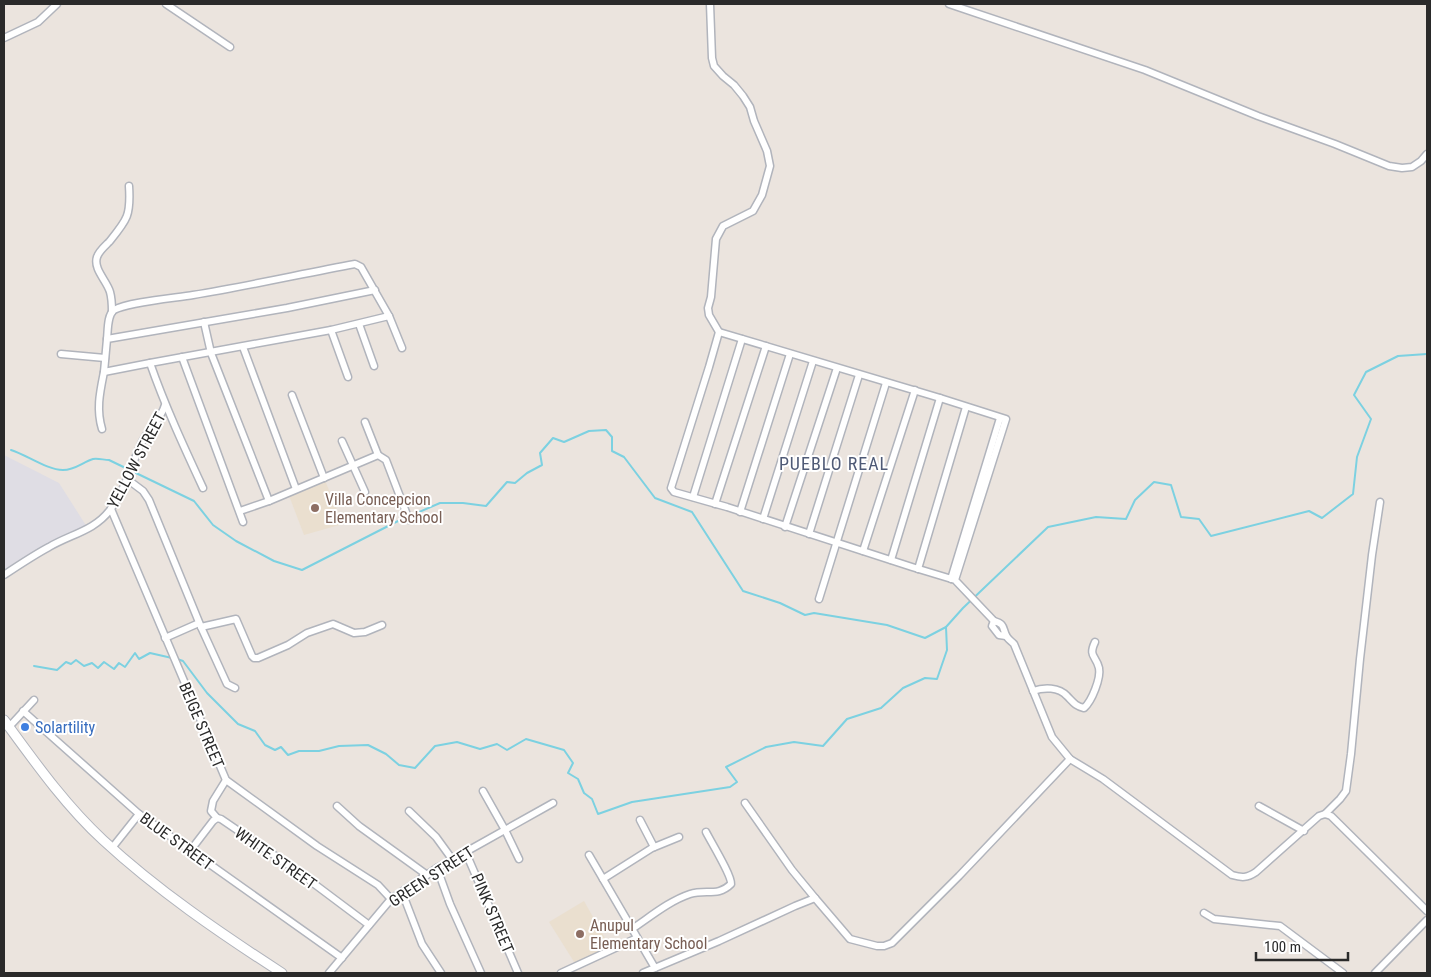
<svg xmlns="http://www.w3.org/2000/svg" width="1431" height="977" font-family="'Roboto Condensed',sans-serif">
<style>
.industrial{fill:#dfdde4}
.education{fill:#eadfcf}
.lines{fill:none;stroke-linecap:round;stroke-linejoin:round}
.stream{stroke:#7cd1e1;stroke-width:2}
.street-casing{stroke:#b1b4bc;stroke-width:9}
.secondary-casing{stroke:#b1b4bc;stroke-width:11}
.street{stroke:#fff;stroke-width:6}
.secondary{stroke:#fff;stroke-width:9}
.education-dot{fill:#8d6e63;stroke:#fff;stroke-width:2}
.shop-dot{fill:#3f7fe0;stroke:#fff;stroke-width:2}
.labels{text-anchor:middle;stroke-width:4;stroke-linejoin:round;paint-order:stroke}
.street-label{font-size:16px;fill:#2a2a2a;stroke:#fff}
.education-label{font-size:16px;fill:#785e54;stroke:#fff;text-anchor:start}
.shop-label{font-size:16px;fill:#366cbe;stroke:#fff;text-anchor:start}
.neighbourhood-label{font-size:18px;letter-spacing:1px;fill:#4f5a76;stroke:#fff}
</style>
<rect width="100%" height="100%" fill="#ebe4de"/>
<polygon class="industrial" points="4,455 59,483 87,527 4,574"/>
<g class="education">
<polygon points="324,478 343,524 304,535 288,493"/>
<polygon points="584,901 610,947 576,965 549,922"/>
</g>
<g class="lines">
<g class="stream">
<path d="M11,450C27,455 47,470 63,470C75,470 83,462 93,459C98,458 104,460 109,460L194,501L213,525L236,541L274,561L302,570L396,522L440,503H463L486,506L507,482L515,483L527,473L542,465L540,453L553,438L564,442L589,431L606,430L612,437V451L624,457L655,498L692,512L743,591L780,603L805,615L814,613L887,625L925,638L946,627"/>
<polyline points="177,659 183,661 207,693 238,724 255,731 265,745 275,750 281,747 288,755 299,751 319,751 339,746 368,745 386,754 399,765 415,768 435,746 457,742 480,749 497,744 507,750 526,739 564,750 573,763 568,773 578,779 584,793 592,799 598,814 632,802 730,787 737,782 726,767 766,747 794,742 823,746 847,719 881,708 903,688 925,678 937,679 947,650 946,627 963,608 1048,527 1096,517 1126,519 1135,500 1154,482 1171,485 1181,517 1199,519 1211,536 1309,511 1322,518 1353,494 1357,457 1371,419 1354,395 1366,372 1398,356 1427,354"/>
<polyline points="34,666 57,670 66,662 71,664 76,660 84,666 92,663 98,668 104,662 114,669 119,663 125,667 135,653 139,659 150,653 172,658"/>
</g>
<defs>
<g id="street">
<polyline points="166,4 230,47"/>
<polyline points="710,4 712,58 714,66 723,76 734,85 743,96 750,107 754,121 767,151 770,166 762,195 753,211 723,226 716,239 711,297 708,308 709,315 719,332"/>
<polyline points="949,4 1145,70 1258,116 1335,144 1389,166 1402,168 1412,167 1421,161 1427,154"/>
<polyline points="4,38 38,22 57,4"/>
<path d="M112,312C112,305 112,299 110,292C107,281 93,269 97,257C99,251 105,246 109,242C127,220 131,216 129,186"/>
<polyline points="204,322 211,353 269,501"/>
<polyline points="359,324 374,366"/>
<polyline points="331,330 348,377"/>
<path d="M107,339C108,331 107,315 114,310C128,302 175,298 193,295C248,286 301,274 355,264L361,267L389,316"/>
<polyline points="243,347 296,489"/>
<polyline points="61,354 105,358"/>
<polyline points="182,357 243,522"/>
<polyline points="150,363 331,330 389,316 402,348"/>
<polyline points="292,395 324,478"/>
<polyline points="365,422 378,455"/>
<path d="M102,429C96,409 100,392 104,372"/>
<polyline points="342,441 365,492"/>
<polyline points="127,479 143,491 149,500 201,627 227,684 235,688"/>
<path d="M203,488C184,447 165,406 150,363L104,372L107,339L287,308L375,290"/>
<polyline points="693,497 742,339"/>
<polyline points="715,504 766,346"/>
<polyline points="111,509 226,780 317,846 378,885 391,899"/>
<polyline points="240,511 269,501 378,455 386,460 409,520"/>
<polyline points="740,512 790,354"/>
<polyline points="763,519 813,361"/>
<polyline points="785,527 837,368"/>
<polyline points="809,534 859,375"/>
<polyline points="863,551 915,390"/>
<polyline points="891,560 940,398"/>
<polyline points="918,569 966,407"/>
<path d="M4,575C19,565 34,555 49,547C71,534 94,531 110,510C125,490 131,466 141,444C147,430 161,420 165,405"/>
<polyline points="951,579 1000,418"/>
<path d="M955,580L1006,419L940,398L719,332L709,367L671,488L674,492L727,507L912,567L955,580L994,621C1006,624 1002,629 1007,637C1009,640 1011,641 1014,644L1052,737L1070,759L1103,779L1232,875C1242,878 1247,878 1256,872L1319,816L1325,814L1331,816L1427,911"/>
<polyline points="819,599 886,383"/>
<polyline points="994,621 992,626 999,635 1006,636"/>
<polyline points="201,627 236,619 252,656 254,658 258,658 288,645 307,633 333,624 354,633 365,632 382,625"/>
<polyline points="165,638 199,623"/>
<path d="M1033,691C1044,687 1059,687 1067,696C1073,702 1075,706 1084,708C1092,701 1101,678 1099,668C1096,655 1088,657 1095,642"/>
<polyline points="23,711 139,814 342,958"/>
<polyline points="9,727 34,700"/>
<polyline points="483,791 505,830 519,859"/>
<polyline points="745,803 792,870 815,898"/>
<polyline points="337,806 359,826 427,875"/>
<polyline points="1259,806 1304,831"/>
<polyline points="409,811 436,837 452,859"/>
<polyline points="1325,814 1340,799 1346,791 1351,754 1360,659 1372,555 1380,502"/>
<polyline points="217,818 211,811 213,801 226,780"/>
<polyline points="640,820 654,847"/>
<polyline points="112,848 139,814"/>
<polyline points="190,851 213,821 217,818 221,819 293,868 369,925"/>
<polyline points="466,853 518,973"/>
<polyline points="589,855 655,968"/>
<polyline points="437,868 450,904 481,973"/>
<polyline points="603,879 652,848 679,837"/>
<polyline points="402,892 422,944 441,973"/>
<polyline points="1204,913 1214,919 1280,926 1343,973"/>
<path d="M632,929C650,917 669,901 690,894C706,889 718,897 731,884C732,876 711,842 706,832"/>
<polyline points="329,973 391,899 437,868 553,803"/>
<polyline points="561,973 637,938"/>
<polyline points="643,973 719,941 795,906 815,898 850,939 877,946 884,946 892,943 959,876 1070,759"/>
<polyline points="1375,973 1427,920"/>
</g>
<path id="secondary" d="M4,720C34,761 65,805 103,840C157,890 220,933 282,973"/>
</defs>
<use href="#street" class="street-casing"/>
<use href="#secondary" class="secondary-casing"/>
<use href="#street" class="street"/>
<use href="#secondary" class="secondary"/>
</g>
<g class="education-dot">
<circle cx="315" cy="508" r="5"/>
<circle cx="580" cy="934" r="5"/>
</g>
<circle class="shop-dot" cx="25" cy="727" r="5"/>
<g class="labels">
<g class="street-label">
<text transform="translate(136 460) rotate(-62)" y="6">YELLOW STREET</text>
<text transform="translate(202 725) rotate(67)" y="6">BEIGE STREET</text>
<text transform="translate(177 841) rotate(36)" y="6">BLUE STREET</text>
<text transform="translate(276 858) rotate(35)" y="6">WHITE STREET</text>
<text transform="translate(431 876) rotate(-33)" y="6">GREEN STREET</text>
<text transform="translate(493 913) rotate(67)" y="6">PINK STREET</text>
</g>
<g class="education-label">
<text x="325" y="505">Villa Concepcion<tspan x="325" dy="18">Elementary School</tspan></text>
<text x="590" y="931">Anupul<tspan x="590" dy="18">Elementary School</tspan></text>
</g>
<g class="shop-label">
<text x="35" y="733">Solartility</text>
</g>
<g class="neighbourhood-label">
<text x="834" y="470">PUEBLO REAL</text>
</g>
</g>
<rect width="1431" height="977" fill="none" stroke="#2a2a2a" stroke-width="10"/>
<path d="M1256 952v8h92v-8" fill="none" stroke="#2a2a2a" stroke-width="2.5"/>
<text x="1264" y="952" font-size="15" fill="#2a2a2a" stroke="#ffffff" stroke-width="4" paint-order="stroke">100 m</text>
</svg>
